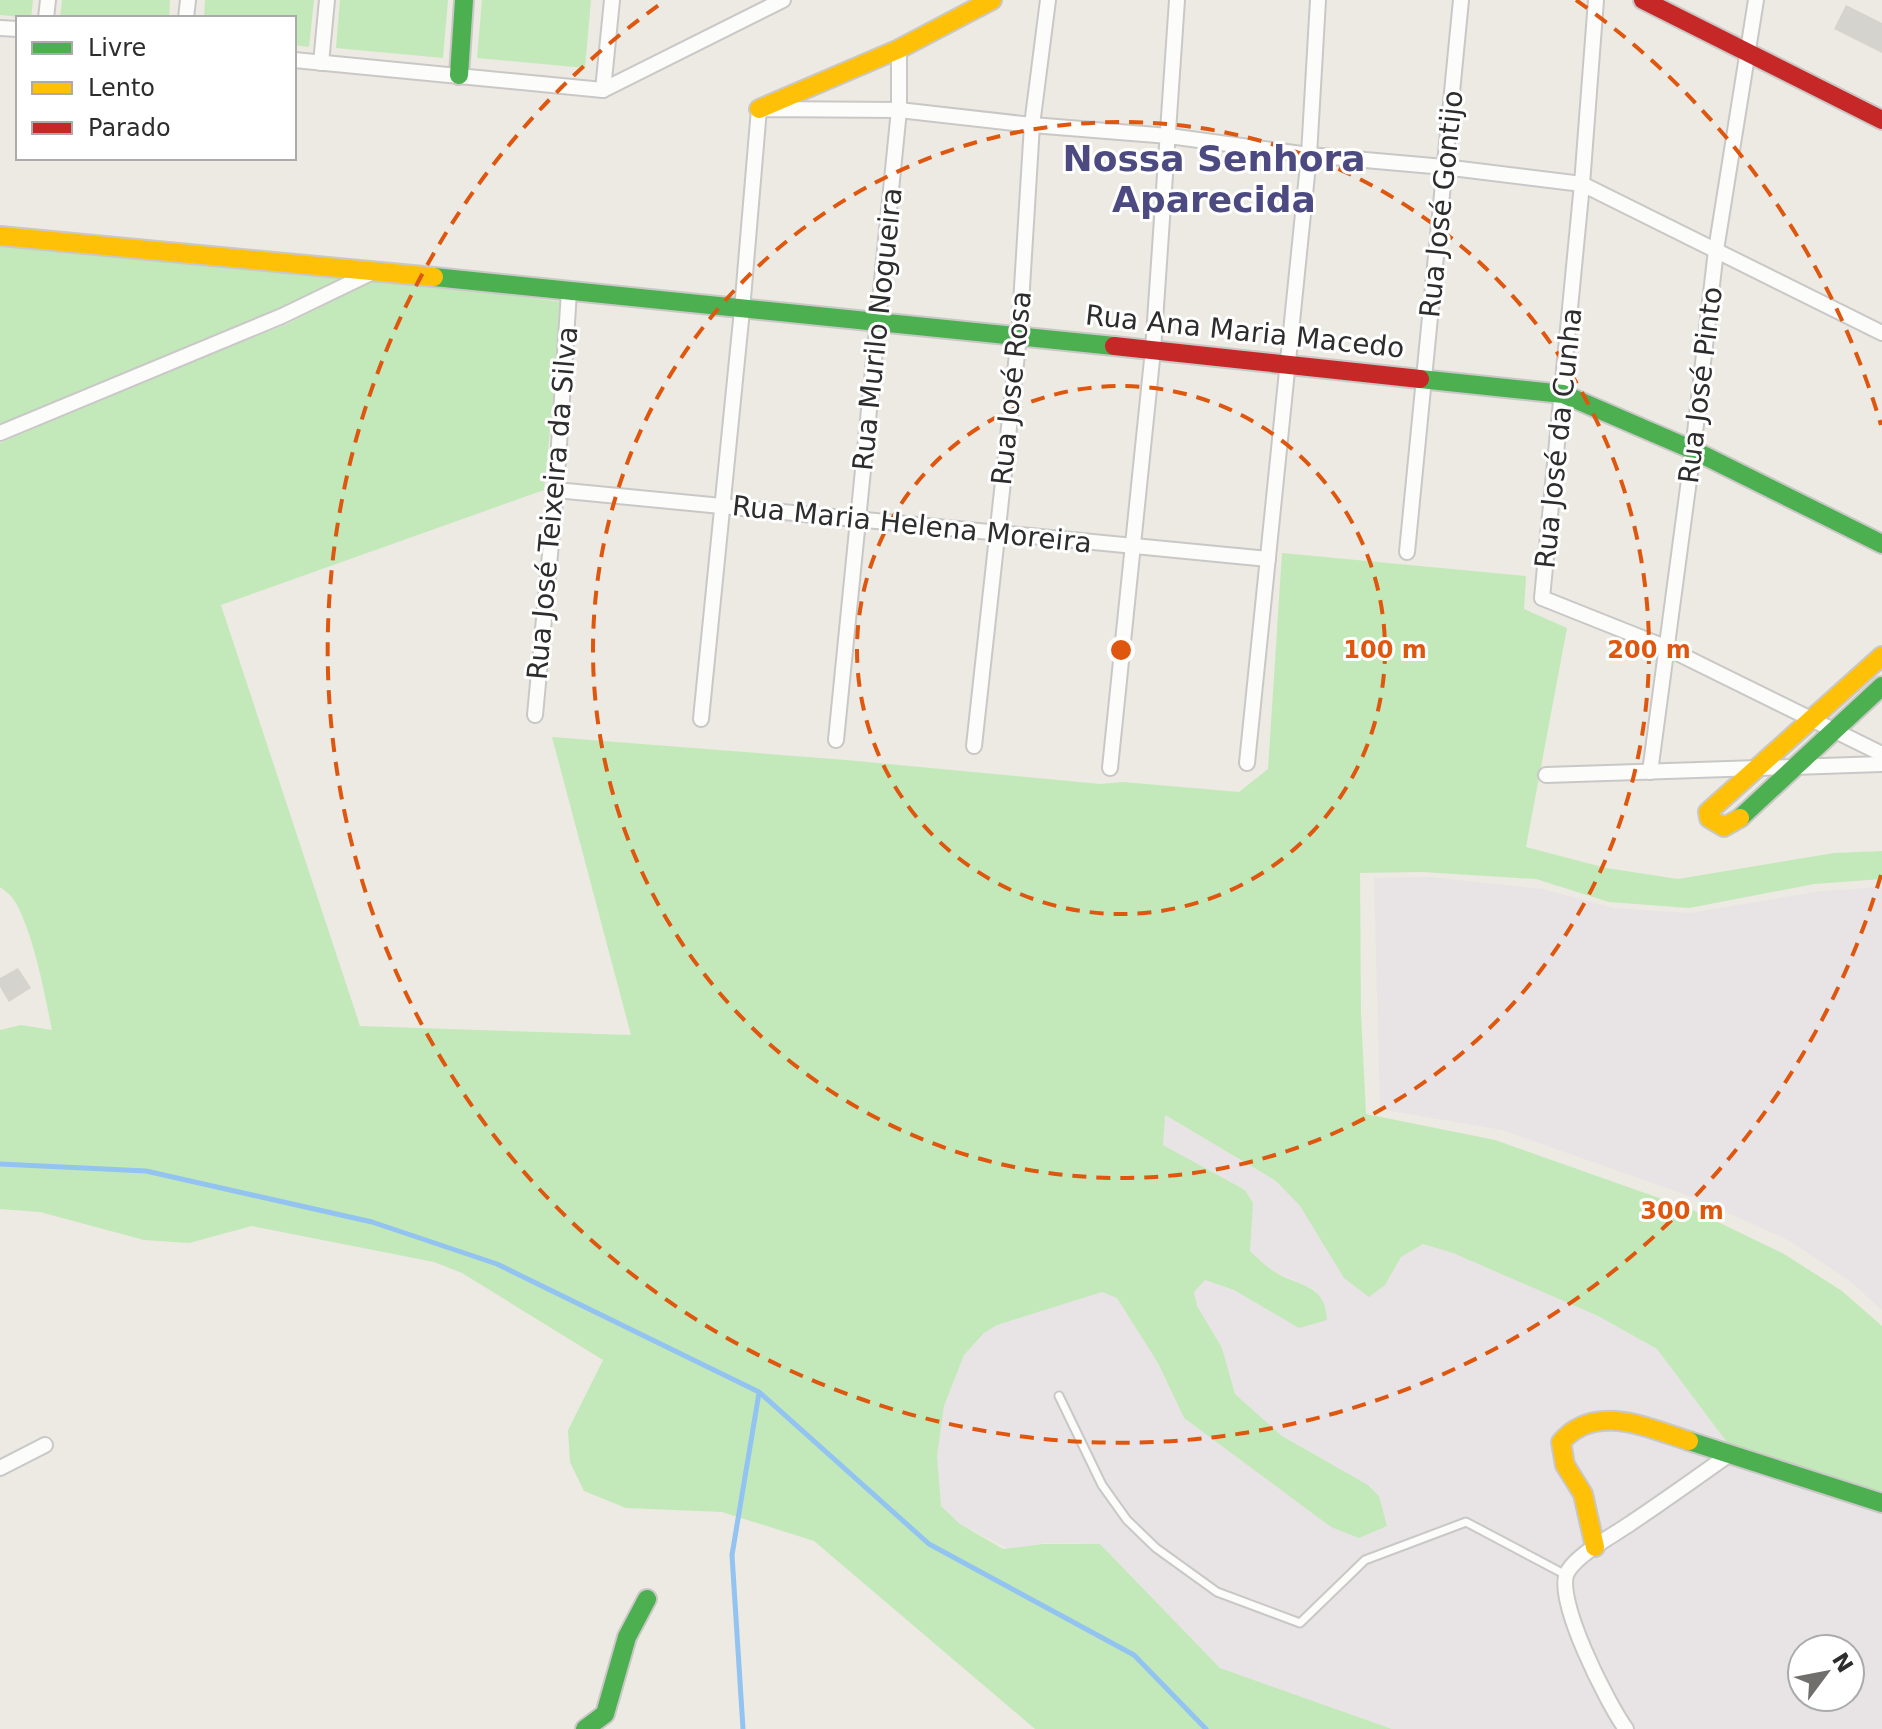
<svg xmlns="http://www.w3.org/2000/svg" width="1882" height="1729" font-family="'DejaVu Sans',sans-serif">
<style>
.industrial{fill:#e8e4e5;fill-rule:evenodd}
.green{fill:#c3e9ba}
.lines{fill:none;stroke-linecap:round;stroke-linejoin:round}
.stream{stroke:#92c3f1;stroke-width:5}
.building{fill:#d4d3cd}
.lane-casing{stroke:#c9c8c7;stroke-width:11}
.street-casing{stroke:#c9c8c7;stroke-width:18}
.fast-casing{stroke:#c9c8c7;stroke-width:22}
.slow-casing{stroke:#c9c8c7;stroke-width:22}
.jam-casing{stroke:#c9c8c7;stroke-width:22}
.lane{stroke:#fcfcfb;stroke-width:7}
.street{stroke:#fcfcfb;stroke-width:14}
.fast{stroke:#4caf50;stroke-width:18}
.slow{stroke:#ffc107;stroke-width:18}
.jam{stroke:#c62828;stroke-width:18}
.ring{fill:none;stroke:#df570e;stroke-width:4;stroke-dasharray:14 10}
.labels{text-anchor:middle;stroke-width:6;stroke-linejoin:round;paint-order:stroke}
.street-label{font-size:28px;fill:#2d2d2d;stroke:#fff}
.district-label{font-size:36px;font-weight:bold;fill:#4d4a82;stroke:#fff}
.centre{fill:#df570e;stroke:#fff;stroke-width:4}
.ring-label{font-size:24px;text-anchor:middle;font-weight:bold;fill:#df570e;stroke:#fff;stroke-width:6;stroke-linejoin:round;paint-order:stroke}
</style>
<rect width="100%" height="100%" fill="#eceae2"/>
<g class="industrial">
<polygon points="1429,877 1543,889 1613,908 1690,913 1821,891 1882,887 1882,1310 1850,1281 1790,1241 1695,1198 1502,1130 1380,1109 1374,878"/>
<path d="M1164,1115L1276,1181L1300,1206L1322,1241L1385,1285L1401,1257L1423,1244L1453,1253L1598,1316L1657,1349L1729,1445L1882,1493V1729H1392L1220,1668L1100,1544L1046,1543L1009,1549L960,1524L941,1506L937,1456L944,1406L964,1355L984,1333L997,1325L1102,1292L1117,1297L1158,1363L1184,1418L1331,1527L1368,1485L1282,1436L1235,1394L1222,1348L1197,1307L1194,1292L1205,1280L1234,1290L1299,1328L1317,1291L1273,1271L1250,1251L1253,1203L1245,1190L1163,1145ZM1802,1649H1850V1697H1802Z"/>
</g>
<g class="green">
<polygon points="0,0 33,0 31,18 0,15"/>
<polygon points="62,0 170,0 169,18 60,18"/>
<polygon points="205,0 314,0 309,47 294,45 294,18 204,18"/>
<polygon points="340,0 448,0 443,58 336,48"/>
<polygon points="482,0 591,0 585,68 477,58"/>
<polygon points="0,245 359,274 279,312 0,428"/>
<path d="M376,279L563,302L544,490L221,605L360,1026L631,1035L552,737L846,760L1100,784L1123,782L1239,792L1268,769L1282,553L1526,576L1524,609L1567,628L1526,847L1606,868L1678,879L1834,853L1882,851V879L1814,884L1689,908L1609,902L1536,879L1423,872L1360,873L1361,1014L1366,1114L1495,1140L1693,1210L1784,1254L1842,1291L1882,1326V1493L1729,1445L1657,1349L1598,1316L1453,1253L1423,1244L1401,1257L1385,1285L1369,1297L1344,1278L1300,1206L1276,1181L1165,1115L1163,1145L1245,1190L1253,1203L1250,1251C1258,1258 1266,1267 1275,1272C1301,1288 1325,1283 1327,1320L1299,1328L1234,1290L1205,1280L1194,1292L1197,1306L1222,1348L1235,1394L1282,1436L1368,1485L1379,1496L1387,1526L1359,1538L1331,1527L1184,1418L1158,1363L1117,1298L1102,1292L997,1325L984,1333L964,1355L944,1406L937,1456L941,1506L960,1524L1003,1549L1043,1544H1100L1220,1668L1392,1729H1035L814,1541L722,1512L626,1508L584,1491L570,1462L568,1430L603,1360L462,1273L434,1262L252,1226L189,1243L144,1240L40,1212L0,1209V1030L21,1025L52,1030C45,995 33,930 14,900C11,895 5,891 0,887V443L116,392L287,324Z"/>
</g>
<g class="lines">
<g class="stream">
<polyline points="0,1164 146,1171 372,1222 497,1264 759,1392 929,1544 1134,1655 1206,1729"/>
<polyline points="743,1729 732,1555 759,1393"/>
</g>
</g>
<g class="building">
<polygon points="1846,5 1882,23 1882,53 1834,29"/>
<polygon points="18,968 31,988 9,1002 0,987 0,978"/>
</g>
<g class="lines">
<defs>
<polyline id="lane" points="1059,1396 1102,1485 1127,1520 1156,1548 1217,1592 1300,1623 1365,1560 1466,1522 1566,1575"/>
<g id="street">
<polyline points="1596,0 1582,184 1542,598 1665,647 1882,754"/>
<polyline points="46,18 48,0"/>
<polyline points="186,18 188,0"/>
<polyline points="0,28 18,29"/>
<polyline points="294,60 603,90 783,0"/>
<polyline points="321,63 327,0"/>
<polyline points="603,90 612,0"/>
<polyline points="0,433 282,316 371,273"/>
<polyline points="556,490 1268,559"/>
<polyline points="1407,552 1461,0"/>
<polyline points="535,715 556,490 569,292"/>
<polyline points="701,719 742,310 759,109 899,110 1032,125 1169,136 1309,155 1444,167 1582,184 1882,333"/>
<polyline points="836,740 899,110 899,49"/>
<polyline points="974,746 1019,336 1032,125 1048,0"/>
<polyline points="1247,763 1309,155 1318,0"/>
<polyline points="1110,768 1153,350 1177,0"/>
<polyline points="1650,772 1693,450 1716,250 1756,0"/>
<polyline points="1546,775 1882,764"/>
<polyline points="0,1468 45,1445"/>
<path d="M1626,1729C1609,1706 1552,1596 1568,1571C1579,1553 1614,1535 1631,1523C1664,1501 1696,1478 1727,1456"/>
</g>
<g id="fast">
<polyline points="459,75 464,0"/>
<polyline points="434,277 1114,346"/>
<polyline points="1420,379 1563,394 1693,450 1882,544"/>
<polyline points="1740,818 1882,686"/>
<polyline points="1689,1441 1882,1503"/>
<polyline points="585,1729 605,1714 627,1637 647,1599"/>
</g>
<g id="slow">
<polyline points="759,109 899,49 992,0"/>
<polyline points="0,236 434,277"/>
<polyline points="1740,818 1724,827 1709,818 1708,812 1882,656"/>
<path d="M1595,1547L1583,1494L1565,1465L1561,1442C1595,1402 1648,1428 1689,1441"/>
</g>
<g id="jam">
<polyline points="1643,0 1882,120"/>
<polyline points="1114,346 1420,379"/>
</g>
</defs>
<use href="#lane" class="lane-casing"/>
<use href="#street" class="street-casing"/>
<use href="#fast" class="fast-casing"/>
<use href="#slow" class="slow-casing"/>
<use href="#jam" class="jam-casing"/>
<use href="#lane" class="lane"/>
<use href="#street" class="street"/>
<use href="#fast" class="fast"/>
<use href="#slow" class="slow"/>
<use href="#jam" class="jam"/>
</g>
<g class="ring">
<circle cx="1121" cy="650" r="264"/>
<circle cx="1121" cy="650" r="528"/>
<path d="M1881 875A793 793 0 1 1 666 0M1576 0A793 793 0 0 1 1881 425"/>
</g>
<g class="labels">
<g class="street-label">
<text transform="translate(1441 204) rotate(-84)" y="10">Rua José Gontijo</text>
<text transform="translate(877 329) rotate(-84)" y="10">Rua Murilo Nogueira</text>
<text transform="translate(1245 331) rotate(6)" y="10">Rua Ana Maria Macedo</text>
<text transform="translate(1700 385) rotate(-83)" y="10">Rua José Pinto</text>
<text transform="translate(1011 388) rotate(-84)" y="10">Rua José Rosa</text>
<text transform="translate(1558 438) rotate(-84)" y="10">Rua José da Cunha</text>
<text transform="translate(552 503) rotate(-85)" y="10">Rua José Teixeira da Silva</text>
<text transform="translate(912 524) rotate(6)" y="10">Rua Maria Helena Moreira</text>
</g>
<g class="district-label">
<text x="1214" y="171">Nossa Senhora<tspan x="1214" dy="41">Aparecida</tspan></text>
</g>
</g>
<circle cx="1121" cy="650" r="12" class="centre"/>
<g class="ring-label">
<text x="1385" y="658">100 m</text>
<text x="1649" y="658">200 m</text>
<text x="1682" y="1219">300 m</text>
</g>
<rect x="16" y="16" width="280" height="144" fill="#ffffff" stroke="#ababab" stroke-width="2"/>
<rect x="32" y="42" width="40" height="12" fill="#4caf50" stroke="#ababab" stroke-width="2"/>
<text x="88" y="56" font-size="24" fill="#2d2d2d">Livre</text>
<rect x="32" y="82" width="40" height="12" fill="#ffc107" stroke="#ababab" stroke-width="2"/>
<text x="88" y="96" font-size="24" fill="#2d2d2d">Lento</text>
<rect x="32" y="122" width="40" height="12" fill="#c62828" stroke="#ababab" stroke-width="2"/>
<text x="88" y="136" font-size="24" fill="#2d2d2d">Parado</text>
<g transform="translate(1826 1673) rotate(58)"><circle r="38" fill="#ffffff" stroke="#ababab" stroke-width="2"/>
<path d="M0-6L14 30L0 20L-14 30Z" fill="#706f6c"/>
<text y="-12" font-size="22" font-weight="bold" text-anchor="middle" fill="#2d2d2d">N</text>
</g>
</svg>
